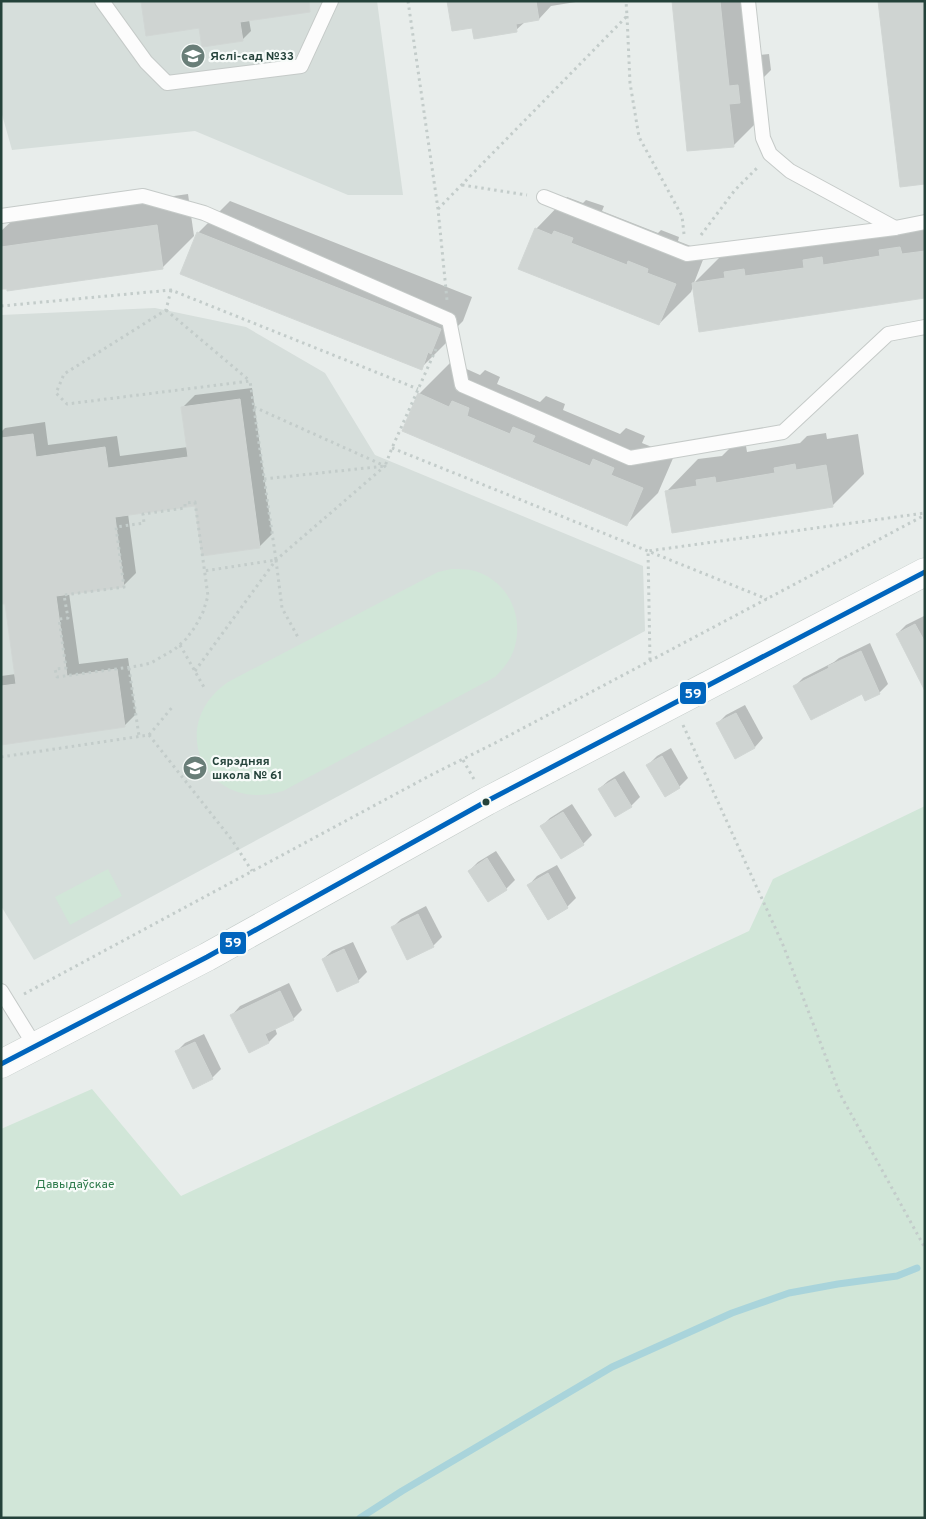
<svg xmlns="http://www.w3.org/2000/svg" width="926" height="1519" font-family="Overpass,sans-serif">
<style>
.built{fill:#d6dedb}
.green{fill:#d1e6d8}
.shadow{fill:#0003}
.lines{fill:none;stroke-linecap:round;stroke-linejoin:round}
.stream{stroke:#a9d4db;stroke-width:7}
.building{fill:#cfd4d2;stroke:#d1d6d4}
.service-casing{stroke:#c5cac8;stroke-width:16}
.secondary-casing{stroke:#c3cbc8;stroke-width:29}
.path{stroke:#c3ccca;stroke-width:3;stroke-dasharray:2.5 4;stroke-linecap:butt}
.service{stroke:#fcfcfc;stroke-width:14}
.secondary{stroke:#fcfcfc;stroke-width:28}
.bus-1-casing{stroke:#f7fbf9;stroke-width:9}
.bus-1{stroke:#0065bd;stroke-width:5}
.bus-dot{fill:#24423a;stroke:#f7fbf9;stroke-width:2}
.labels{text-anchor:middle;stroke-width:4.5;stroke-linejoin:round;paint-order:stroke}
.poi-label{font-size:12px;font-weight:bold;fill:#24423a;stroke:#f7fbf9;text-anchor:start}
.park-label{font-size:12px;fill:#2d7a4b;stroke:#f7fbf9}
.line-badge{stroke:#f7fbf9;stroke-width:2}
.badge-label{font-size:14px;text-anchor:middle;font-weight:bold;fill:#fff}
</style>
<rect width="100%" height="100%" fill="#e8edeb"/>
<g class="built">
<polygon points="1,1 377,1 403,195 348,195 195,131 12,150 1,111"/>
<polygon points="155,308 246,327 325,373 375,455 643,566 645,631 34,960 1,906 1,315"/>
</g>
<g class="green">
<path d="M451,569C461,569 470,569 478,572C511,584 525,621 513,652C509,662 502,670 495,677L283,791C208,815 163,727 228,682L438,572Z"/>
<polygon points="925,806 925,1518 1,1518 1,1129 92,1089 181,1196 749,931 773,879"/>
<polygon points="108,869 122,896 70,925 55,897"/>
</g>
<g class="shadow">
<polygon points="448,1 582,1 551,6 539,19 526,21 516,30 473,26"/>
<polygon points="674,1 755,1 760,55 769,54 771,70 761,80 765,114 733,146"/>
<polygon points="249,20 251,31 242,40 200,27"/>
<polygon points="188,194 194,236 162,268 1,288 1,231 14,219"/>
<polygon points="567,197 583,203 586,200 604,206 602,211 658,233 661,230 679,237 678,241 706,252 694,283 725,252 853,226 854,234 925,217 925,297 694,284 691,292 659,324 536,229"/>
<polygon points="230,201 472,297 463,321 457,327 453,336 421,368 198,233"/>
<polygon points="451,362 480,375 485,370 500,377 497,384 540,402 546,396 565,404 563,410 620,434 626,428 645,436 642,443 674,456 658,493 627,524 419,394"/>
<polygon points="252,388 272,534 260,546 203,554 196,505 128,514 136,573 124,585 69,593 79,664 128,658 136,714 124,726 1,743 1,676 16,674 6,602 1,603 1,432 5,428 45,422 48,445 117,436 120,456 188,447 182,408 195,395"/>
<polygon points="826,433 827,439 858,434 864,474 832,506 667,491 698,459 722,456 730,448 746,446 747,452 800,443 807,436"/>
<polygon points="924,616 925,617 925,661 897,634 906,625"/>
<polygon points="870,643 888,684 879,693 865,699 862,692 795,686 803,678 834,662 839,658"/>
<polygon points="745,705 763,738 755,747 736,757 718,723 726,715"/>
<polygon points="671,748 688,778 679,787 648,765 657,756"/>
<polygon points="624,771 640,797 631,806 599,789 608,781"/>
<polygon points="572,804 592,835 583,844 561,858 541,827 550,818"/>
<polygon points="496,851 515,880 506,889 469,871 478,862"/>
<polygon points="557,865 576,898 567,907 548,918 529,885 537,876"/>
<polygon points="426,906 442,937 433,946 392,928 401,919"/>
<polygon points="353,942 367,972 358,981 323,959 332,951"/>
<polygon points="289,983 302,1010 293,1019 275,1028 277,1034 269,1042 249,1052 232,1015 240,1006"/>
<polygon points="204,1034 221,1069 212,1078 176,1052 185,1043"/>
</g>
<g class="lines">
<polyline class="stream" points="360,1518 402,1491 612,1367 732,1313 789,1293 838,1284 897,1276 917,1268"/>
</g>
<g class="building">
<polygon points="141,1 309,1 310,12 240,22 243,41 202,47 199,28 146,36"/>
<polygon points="447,1 536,1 539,20 516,24 517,32 474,39 472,28 452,31"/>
<polygon points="672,1 720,1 729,86 738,85 740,103 729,104 734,147 687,151"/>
<polygon points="878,1 925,1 925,184 900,187"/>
<polygon points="157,225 163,269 7,291 7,289 1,289 1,247"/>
<polygon points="535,228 552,235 554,231 573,238 571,243 627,265 628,261 648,269 647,273 676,284 659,325 518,269"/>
<polygon points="197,232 441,329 431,354 428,352 422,370 180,274"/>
<polygon points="900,247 902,254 925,251 925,298 699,332 692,283 725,278 724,272 744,269 745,276 804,268 803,260 822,257 823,265 880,256 879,250"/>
<polygon points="418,393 449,407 452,401 469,408 467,416 510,434 513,427 535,436 532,442 590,466 593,459 614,468 611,475 643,488 627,526 402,431"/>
<polygon points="240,399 260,548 202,556 195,506 115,517 124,587 56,596 67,676 117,669 125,727 1,745 1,686 16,684 5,604 1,604 1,438 33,434 36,457 105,447 108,468 188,457 181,407"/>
<polygon points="795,464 796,470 826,465 833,507 672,533 665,491 697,486 696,480 715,477 716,483 775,473 774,468"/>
<polygon points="915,624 925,642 925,691 896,634"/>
<polygon points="861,651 880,694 865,701 862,694 811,720 793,686 829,668 828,666"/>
<polygon points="736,713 755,748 735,759 716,723"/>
<polygon points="662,756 680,788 665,797 646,765"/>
<polygon points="615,779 632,807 615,817 598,789"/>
<polygon points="563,812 584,845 561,859 540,826"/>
<polygon points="487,858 507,890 488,902 468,871"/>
<polygon points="548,873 568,908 548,920 527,885"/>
<polygon points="418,914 434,947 407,960 391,927"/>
<polygon points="344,949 359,982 337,992 322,959"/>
<polygon points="280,991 294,1020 265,1034 269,1043 249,1053 230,1015"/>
<polygon points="195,1042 213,1079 193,1089 175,1051"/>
</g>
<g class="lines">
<defs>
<g id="service">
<polyline points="102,1 146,62 167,83 301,66 331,1"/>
<polyline points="748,1 763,138 770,154 790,171 895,228"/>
<polyline points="544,197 687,254 895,228 925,222"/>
<polyline points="1,216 143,196 204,213 449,320 462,385 630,458 783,432 888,334 925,327"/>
<polyline points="1,991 35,1046"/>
</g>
<polyline id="secondary" points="1,1064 207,957 487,801 925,572"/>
</defs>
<use href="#service" class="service-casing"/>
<use href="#secondary" class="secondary-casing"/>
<g class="path">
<polyline points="408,1 438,209 447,300"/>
<polyline points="627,16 630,83 639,137 682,216 684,234"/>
<polyline points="462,185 527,195"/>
<polyline points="438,209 627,16 626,1"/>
<polyline points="701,235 735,190 758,167"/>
<polyline points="171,290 166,310 64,374 56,393 67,404 250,381 276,560 204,571"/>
<polyline points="1,306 171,290 418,389"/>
<polyline points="166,310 250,381"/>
<polyline points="392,448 767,599"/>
<polyline points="264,479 385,466 392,448 436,349"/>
<polygon points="195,502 208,596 203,612 195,627 186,639 175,649 151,663 138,666 57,677 55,669 66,668 59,619 68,618 64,595 124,587 116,527 144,523 143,514 185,508 185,503"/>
<polyline points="276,560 282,608 299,639"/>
<polyline points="180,645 205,689"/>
<polyline points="650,660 648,551 925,513"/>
<polyline points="129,668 139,736"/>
<polyline points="195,671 276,560 385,466 254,407"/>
<polyline points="683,725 783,945 840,1094 925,1248"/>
<polyline points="149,735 174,705"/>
<polyline points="1,757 149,735 232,840 252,871"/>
<polyline points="463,760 475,781"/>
<polyline points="24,994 431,775 495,743 925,515"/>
</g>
<use href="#service" class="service"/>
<use href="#secondary" class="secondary"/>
<defs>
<polyline id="bus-1" points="1,1064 207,957 487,801 925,572"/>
</defs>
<use href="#bus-1" class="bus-1-casing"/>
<use href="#bus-1" class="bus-1"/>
</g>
<defs>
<symbol id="school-disc" viewBox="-11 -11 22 22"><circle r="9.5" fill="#697e78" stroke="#f7fbf9"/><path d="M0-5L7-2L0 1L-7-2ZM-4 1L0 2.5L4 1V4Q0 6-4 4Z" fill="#fff"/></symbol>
</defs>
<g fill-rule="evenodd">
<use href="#school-disc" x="179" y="42" width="28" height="28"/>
<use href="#school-disc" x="181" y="754" width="28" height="28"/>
</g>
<circle class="bus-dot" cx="486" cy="802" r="4.5"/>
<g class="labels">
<g class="poi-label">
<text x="210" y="60">Яслі-сад №33</text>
<text x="212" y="765">Сярэдняя<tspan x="212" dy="14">школа № 61</tspan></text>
</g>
<g class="park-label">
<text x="75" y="1188">Давыдаўскае</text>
</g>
</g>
<g class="line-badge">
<rect x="679" y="681" width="28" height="24" rx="5" fill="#0065bd"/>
<rect x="219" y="931" width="28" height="24" rx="5" fill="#0065bd"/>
</g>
<g class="badge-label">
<text x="693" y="698">59</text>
<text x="233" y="947">59</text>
</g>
<rect width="926" height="1519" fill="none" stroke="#24423a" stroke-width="5"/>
</svg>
